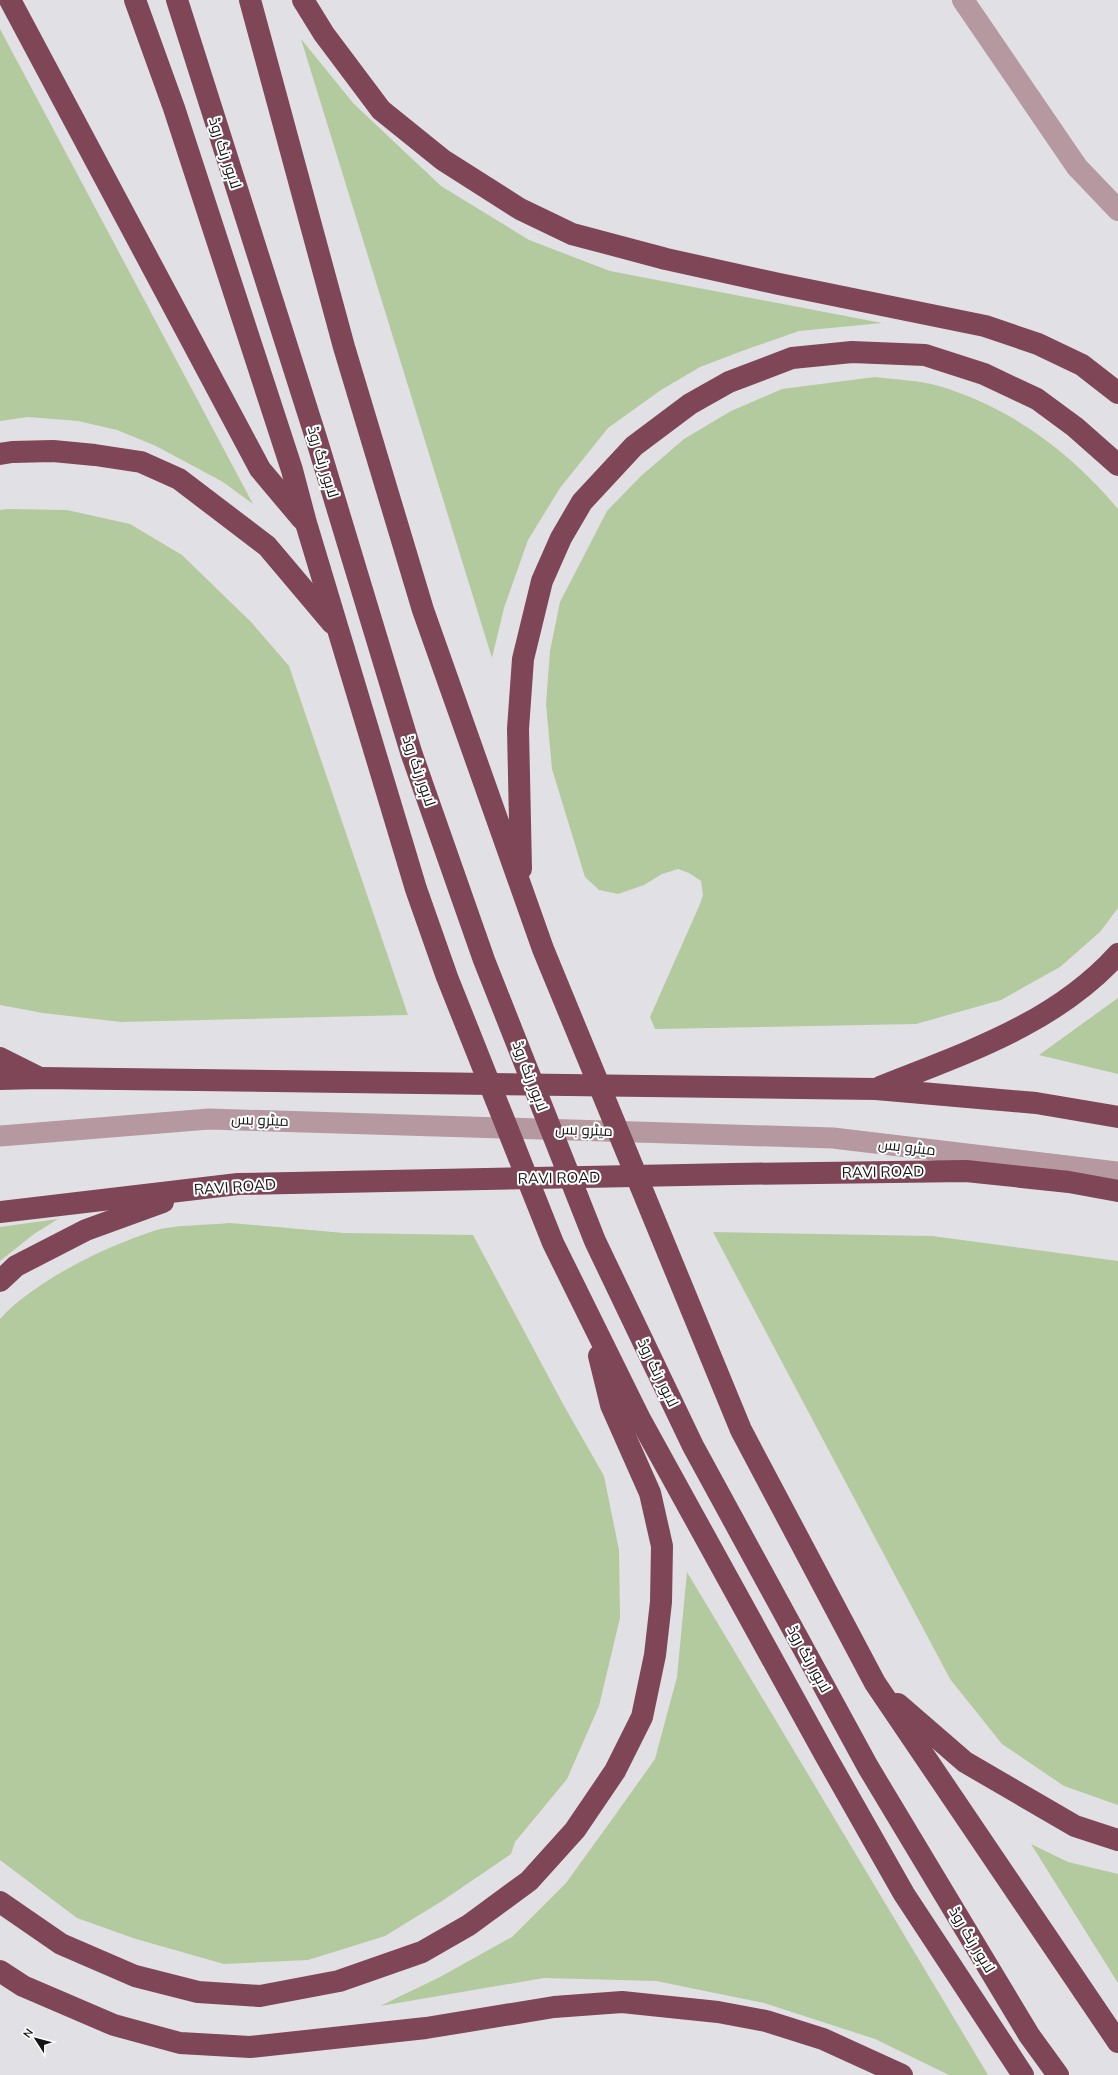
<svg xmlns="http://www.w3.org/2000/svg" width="1118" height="2075" font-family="Mulish,Cairo,sans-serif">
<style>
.green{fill:#b3c99e}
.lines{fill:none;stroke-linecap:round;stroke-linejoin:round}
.lane{stroke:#b699a0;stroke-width:21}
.street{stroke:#b699a0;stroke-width:22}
.highway{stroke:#7e4657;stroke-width:22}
.labels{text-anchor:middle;stroke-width:4;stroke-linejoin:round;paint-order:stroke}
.street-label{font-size:15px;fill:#141415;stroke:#fff}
</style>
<rect width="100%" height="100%" fill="#e1e1e5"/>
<g class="green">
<polygon points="0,29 253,504 223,482 156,446 117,430 78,421 28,417 0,421"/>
<polygon points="301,39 354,104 441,186 529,240 610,271 882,323 799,331 742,351 700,367 661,390 608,428 560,488 528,540 504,608 492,658"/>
<path d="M875,377C896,380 919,380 939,386C1010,407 1072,453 1118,509V908L1100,932L1060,967L1001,1000L916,1024L655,1029L650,1017L700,904L703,895L701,881L689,873L678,869L662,874L644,885L618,894L599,890L585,877L552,769L546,704L550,651L560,602L607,511L641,476L684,439L731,411L782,389Z"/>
<polygon points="8,509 67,510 130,524 182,555 251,622 289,666 408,1015 121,1022 43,1013 0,1005 0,510"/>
<polygon points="1118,998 1118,1074 1039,1055"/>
<polygon points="58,1219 34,1234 0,1261 0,1227"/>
<path d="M230,1223L344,1233L473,1235L563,1404L604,1476L619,1550L620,1618L599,1706L567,1779L515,1842L511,1854L442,1901L385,1936L308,1960L224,1964L136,1939L77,1918L0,1860V1319C34,1281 108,1245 157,1230C174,1225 210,1225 230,1223Z"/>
<polygon points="713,1232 932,1236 1118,1261 1118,1805 1064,1786 1002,1744 950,1679"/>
<polygon points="687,1572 988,2075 949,2075 875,2039 764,2003 656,1981 544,1978 380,2006 440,1977 512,1937 566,1883 613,1818 655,1759 677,1677"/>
<polygon points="1031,1844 1068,1862 1118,1874 1118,1983"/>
</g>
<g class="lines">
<polyline class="lane" points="0,1136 209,1119 833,1138 1118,1172"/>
<polyline class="street" points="963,0 1077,167 1118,210"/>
<g class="highway">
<polyline points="10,0 260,469 302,519"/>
<polyline points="135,0 174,108 292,470 306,523 416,889 447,977 553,1243 640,1419 824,1753 904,1894 1023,2075"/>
<polyline points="177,0 317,441 411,752 484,960 595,1241 693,1446 868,1767 1029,2035 1058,2075"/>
<polyline points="250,0 344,347 423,610 543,949 741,1430 875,1683 1118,2042"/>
<polyline points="303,0 324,34 381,110 443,160 520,209 572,234 666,259 779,284 985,326 1038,344 1082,365 1118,393"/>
<polyline points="0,454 12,452 53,451 95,455 141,462 179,479 267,546 332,623"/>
<polyline points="521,869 518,729 523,659 542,581 561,538 582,502 634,446 690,404 729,382 792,358 852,352 925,355 984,374 1037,399 1075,427 1118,465"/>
<polyline points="0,1058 38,1077"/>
<polyline points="0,1079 40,1078 876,1089 1036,1103 1118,1117"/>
<path d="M880,1087C965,1053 1055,1024 1118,954"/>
<polyline points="0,1212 238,1184 734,1174 966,1171 1069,1182 1118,1191"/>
<polyline points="0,1281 16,1266 86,1230 163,1202"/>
<polyline points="898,1704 965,1762 1075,1826 1118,1840"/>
<polyline points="0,1902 61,1944 135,1976 198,1992 260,1996 339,1981 422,1952 469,1925 529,1881 575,1830 615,1771 642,1717 655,1655 661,1602 662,1546 650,1493 611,1405 599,1356"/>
<polyline points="0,1971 23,1986 114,2025 180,2043 250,2047 426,2028 554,2007 622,2002 718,2012 766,2021 823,2039 902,2075"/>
</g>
</g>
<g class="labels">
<g class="street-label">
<text transform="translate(225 153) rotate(72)" y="5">لاہور رنگ روڈ</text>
<text transform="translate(323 462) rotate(73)" y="5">لاہور رنگ روڈ</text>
<text transform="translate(419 771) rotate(71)" y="5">لاہور رنگ روڈ</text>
<text transform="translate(530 1076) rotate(69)" y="5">لاہور رنگ روڈ</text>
<text transform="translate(260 1120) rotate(2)" y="5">میٹرو بس</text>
<text transform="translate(584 1130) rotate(2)" y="5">میٹرو بس</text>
<text transform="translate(907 1147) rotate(7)" y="5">میٹرو بس</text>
<text transform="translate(883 1172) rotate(-1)" y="5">RAVI ROAD</text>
<text transform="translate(559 1178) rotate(-1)" y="5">RAVI ROAD</text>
<text transform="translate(235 1187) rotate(-4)" y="5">RAVI ROAD</text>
<text transform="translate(658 1373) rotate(64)" y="5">لاہور رنگ روڈ</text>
<text transform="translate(809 1659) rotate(61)" y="5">لاہور رنگ روڈ</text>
<text transform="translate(972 1940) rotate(59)" y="5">لاہور رنگ روڈ</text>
</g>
</g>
<g transform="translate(36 2039) rotate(306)" stroke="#ffffff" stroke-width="3" paint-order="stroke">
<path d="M0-3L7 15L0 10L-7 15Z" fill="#141415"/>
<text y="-6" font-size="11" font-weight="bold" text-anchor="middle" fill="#141415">N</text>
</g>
</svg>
